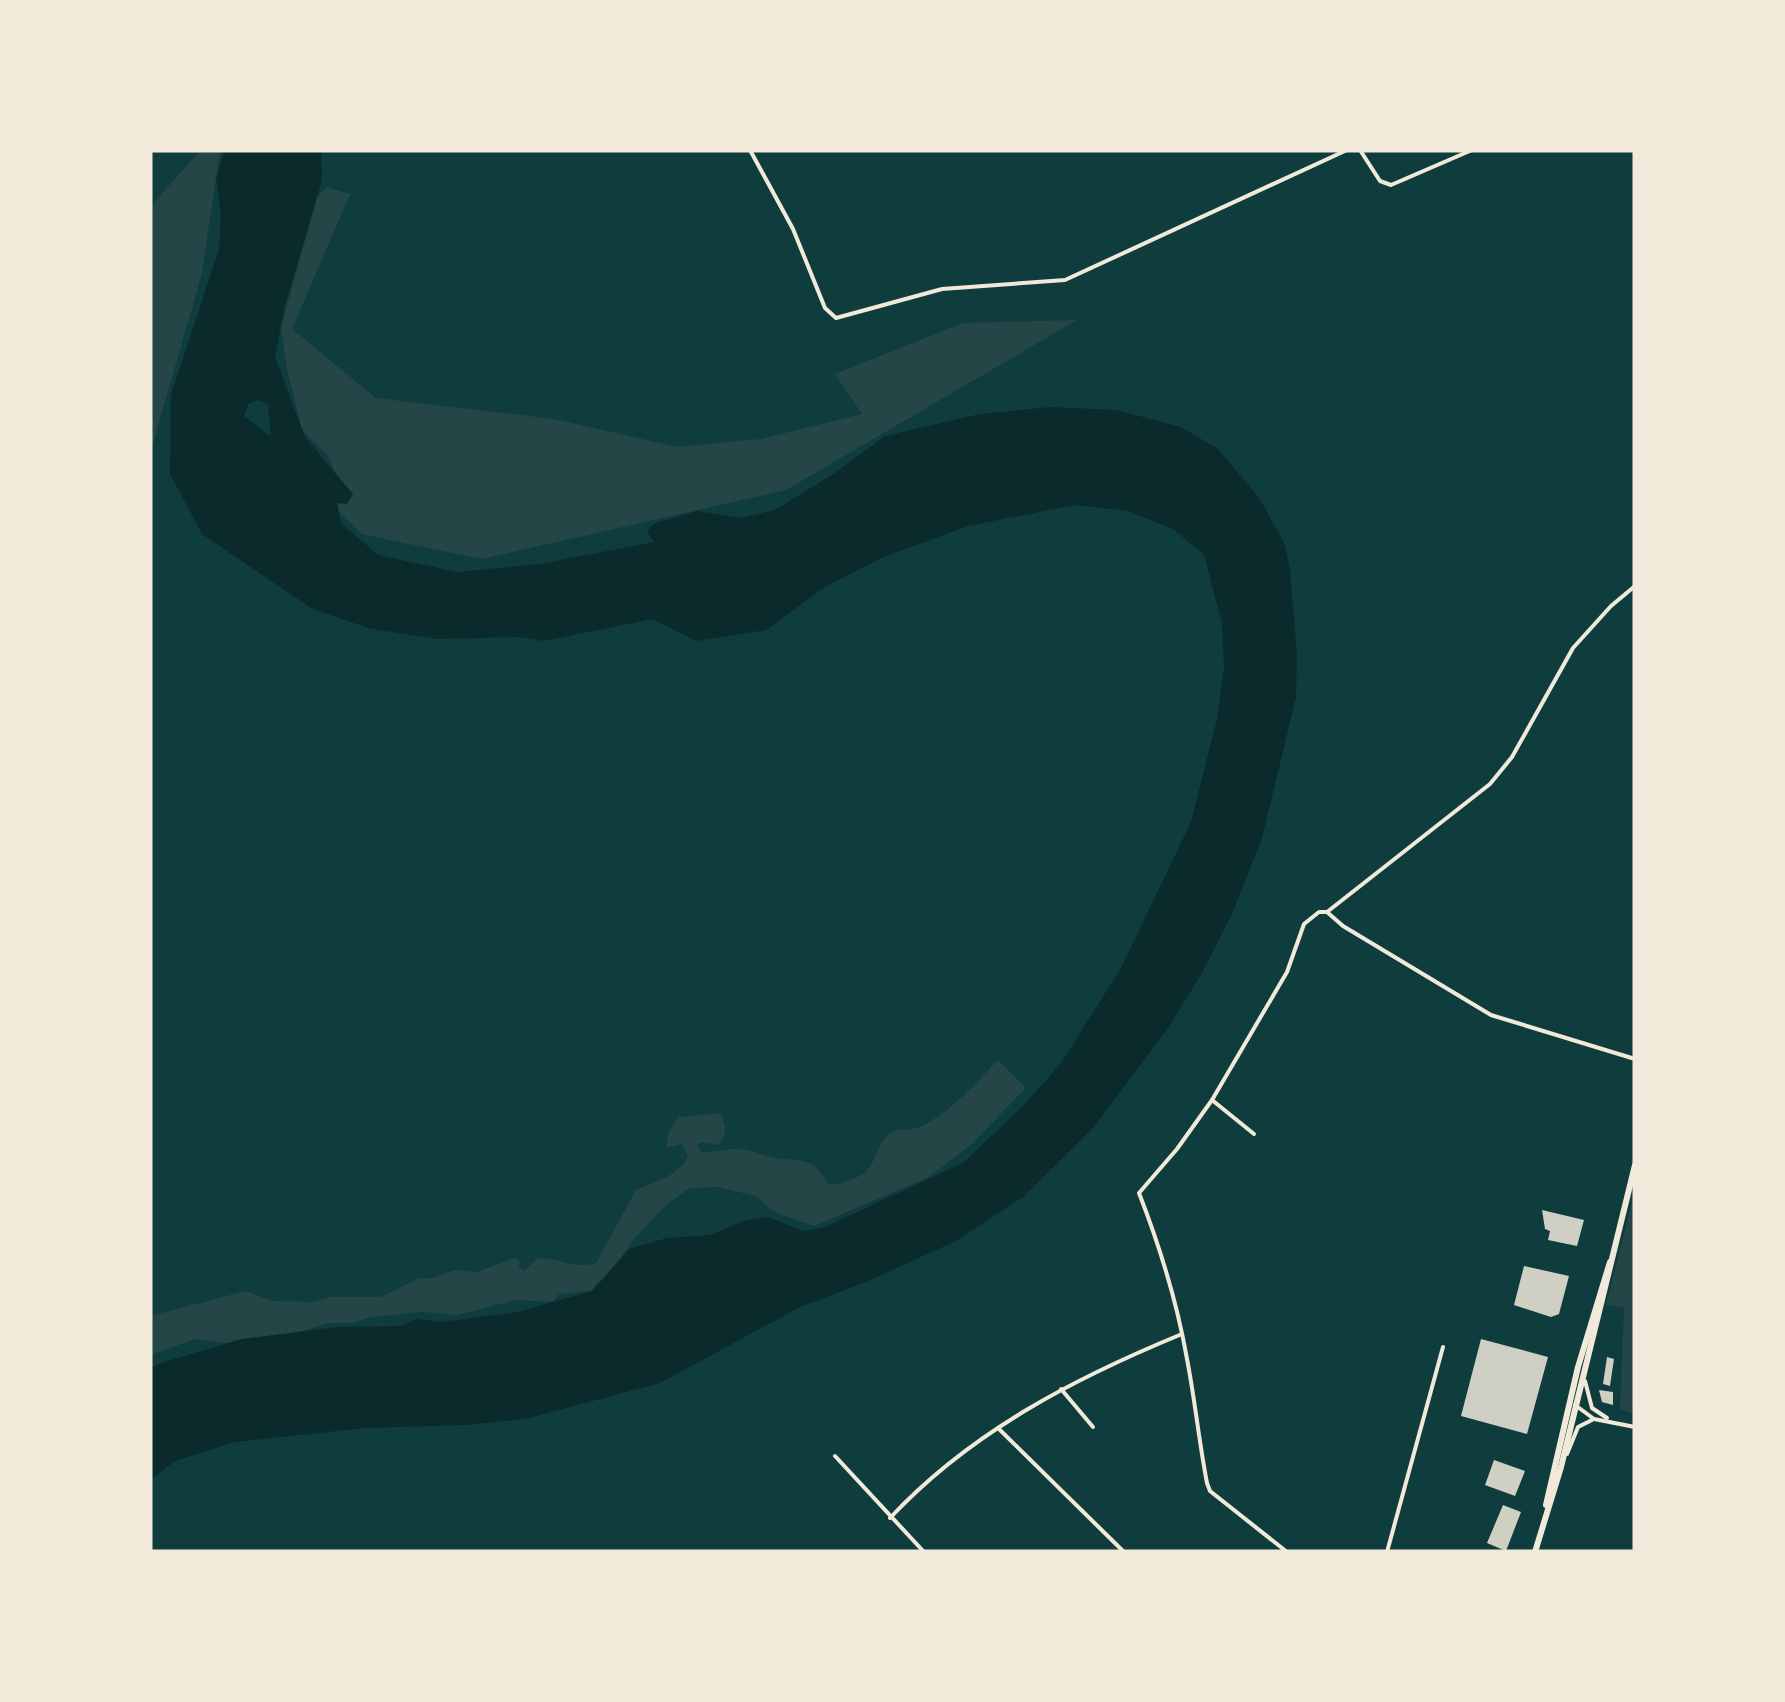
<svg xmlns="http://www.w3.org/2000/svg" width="1785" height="1702" font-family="'DM Sans',sans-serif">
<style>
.green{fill:#244646}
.water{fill:#0a2a2b;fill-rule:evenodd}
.building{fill:#cfcfc3}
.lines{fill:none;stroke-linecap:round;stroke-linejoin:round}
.minor{stroke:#f1e9da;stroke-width:4}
.secondary{stroke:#f1e9da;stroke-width:6}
</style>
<rect width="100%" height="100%" fill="#0f3d3e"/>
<g class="green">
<polygon points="150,150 220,150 202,273 150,454 150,207 198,153 150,153"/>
<polygon points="326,187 350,194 292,329 376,398 554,419 677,447 761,439 862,414 835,374 963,323 1077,320 786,490 482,559 361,534 338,510 340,488 329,457 302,430 287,369 281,327 317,198"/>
<path d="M998,1060L1026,1088L971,1145L927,1178L814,1226L772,1211L756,1196L717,1187L690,1188L667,1204L633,1240L609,1276L597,1283L592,1291L559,1294L553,1302L516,1300L457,1315L422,1312L370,1317L353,1323H328L297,1333L269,1336L244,1345L195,1339L150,1355V1316L246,1291L273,1301L312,1302L330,1297H381L419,1278H432L455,1270L477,1272L514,1258L519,1260V1267L524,1271L538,1258C559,1258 576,1270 596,1263L636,1190L669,1176L683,1165L688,1155L681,1144L666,1148L669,1132L678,1117L720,1113C726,1125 728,1135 718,1145L700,1142L697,1146L701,1152C715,1153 727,1148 741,1149C755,1150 767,1158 781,1159C803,1160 816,1160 827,1183C836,1186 840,1183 850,1180C879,1171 872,1149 889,1134C898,1127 910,1131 920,1127C950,1113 976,1083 998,1060Z"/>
<polygon points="1635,1190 1635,1414 1620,1409 1624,1307 1606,1305"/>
</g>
<path class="water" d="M224,150H321L322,180L284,309L275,357L305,437L353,494L347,504L337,503L341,523L378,555L457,572L540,564L654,542L647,531L653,524L697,511L740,518L775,510L835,473L885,436L980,414L1050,407L1116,410L1181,427L1218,449L1260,499L1285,545L1290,570L1297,653L1296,697L1262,838L1232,914L1202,973L1168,1028L1093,1128L1023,1197L958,1240L866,1282L800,1307L660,1383L525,1419L466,1425L365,1428L235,1442L175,1461L150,1480V1368L158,1364L241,1339L337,1327L401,1326L417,1319L441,1322L517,1312L592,1291L629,1249L667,1238L710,1235L746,1220L768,1217L803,1231L825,1227L963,1163L1025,1104L1062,1062L1121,968L1191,822L1217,719L1224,668L1222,623L1204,555L1173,529L1128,511L1074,505L968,526L881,558L825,587L766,630L696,641L652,619L544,641L519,637L436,639L368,628L311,608L202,534L170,474L171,395L219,249L221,214L216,180ZM258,400L268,404L271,437L244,416L248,404Z"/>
<g class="building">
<polygon points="1542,1210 1584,1220 1577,1246 1548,1240 1550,1231 1545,1229"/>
<polygon points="1524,1266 1569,1276 1559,1314 1551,1317 1514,1305"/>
<polygon points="1481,1339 1548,1357 1527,1434 1461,1416"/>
<polygon points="1607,1357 1614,1359 1610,1386 1603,1384"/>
<polygon points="1599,1390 1613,1392 1613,1405 1602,1402"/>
<polygon points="1494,1460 1525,1471 1515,1496 1485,1485"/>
<polygon points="1503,1505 1521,1512 1506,1551 1487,1543"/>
</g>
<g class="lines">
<g class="minor">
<polyline points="750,150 793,229 825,308 836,318 942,289 1065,280 1347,150"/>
<polyline points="1360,150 1380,181 1391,185 1472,150"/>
<polyline points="1327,912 1490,784 1512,757 1573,648 1611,606 1635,586"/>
<polyline points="1212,1100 1254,1134"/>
<polyline points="1585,1381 1592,1408 1607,1418"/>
<polyline points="1061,1389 1093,1427"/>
<polyline points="1575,1405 1594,1419 1635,1427"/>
<polyline points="999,1429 1124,1552"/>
<polyline points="1567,1454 1578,1427 1592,1420"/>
<polyline points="835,1456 924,1552"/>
<path d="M890,1518C970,1432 1075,1378 1182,1334"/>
<path d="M1287,1552L1210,1491L1207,1483C1199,1442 1195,1400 1187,1359C1177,1302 1160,1247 1139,1193L1177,1149L1212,1100L1287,972L1304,924L1319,912H1327L1343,926L1491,1015L1635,1059"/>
<polyline points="1387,1552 1443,1347"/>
</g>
<g class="secondary">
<polyline points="1546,1505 1578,1367 1610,1262"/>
<polyline points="1535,1552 1561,1467 1635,1165"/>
</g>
</g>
<rect width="1785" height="1702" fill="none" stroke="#f1e9da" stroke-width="305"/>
</svg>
